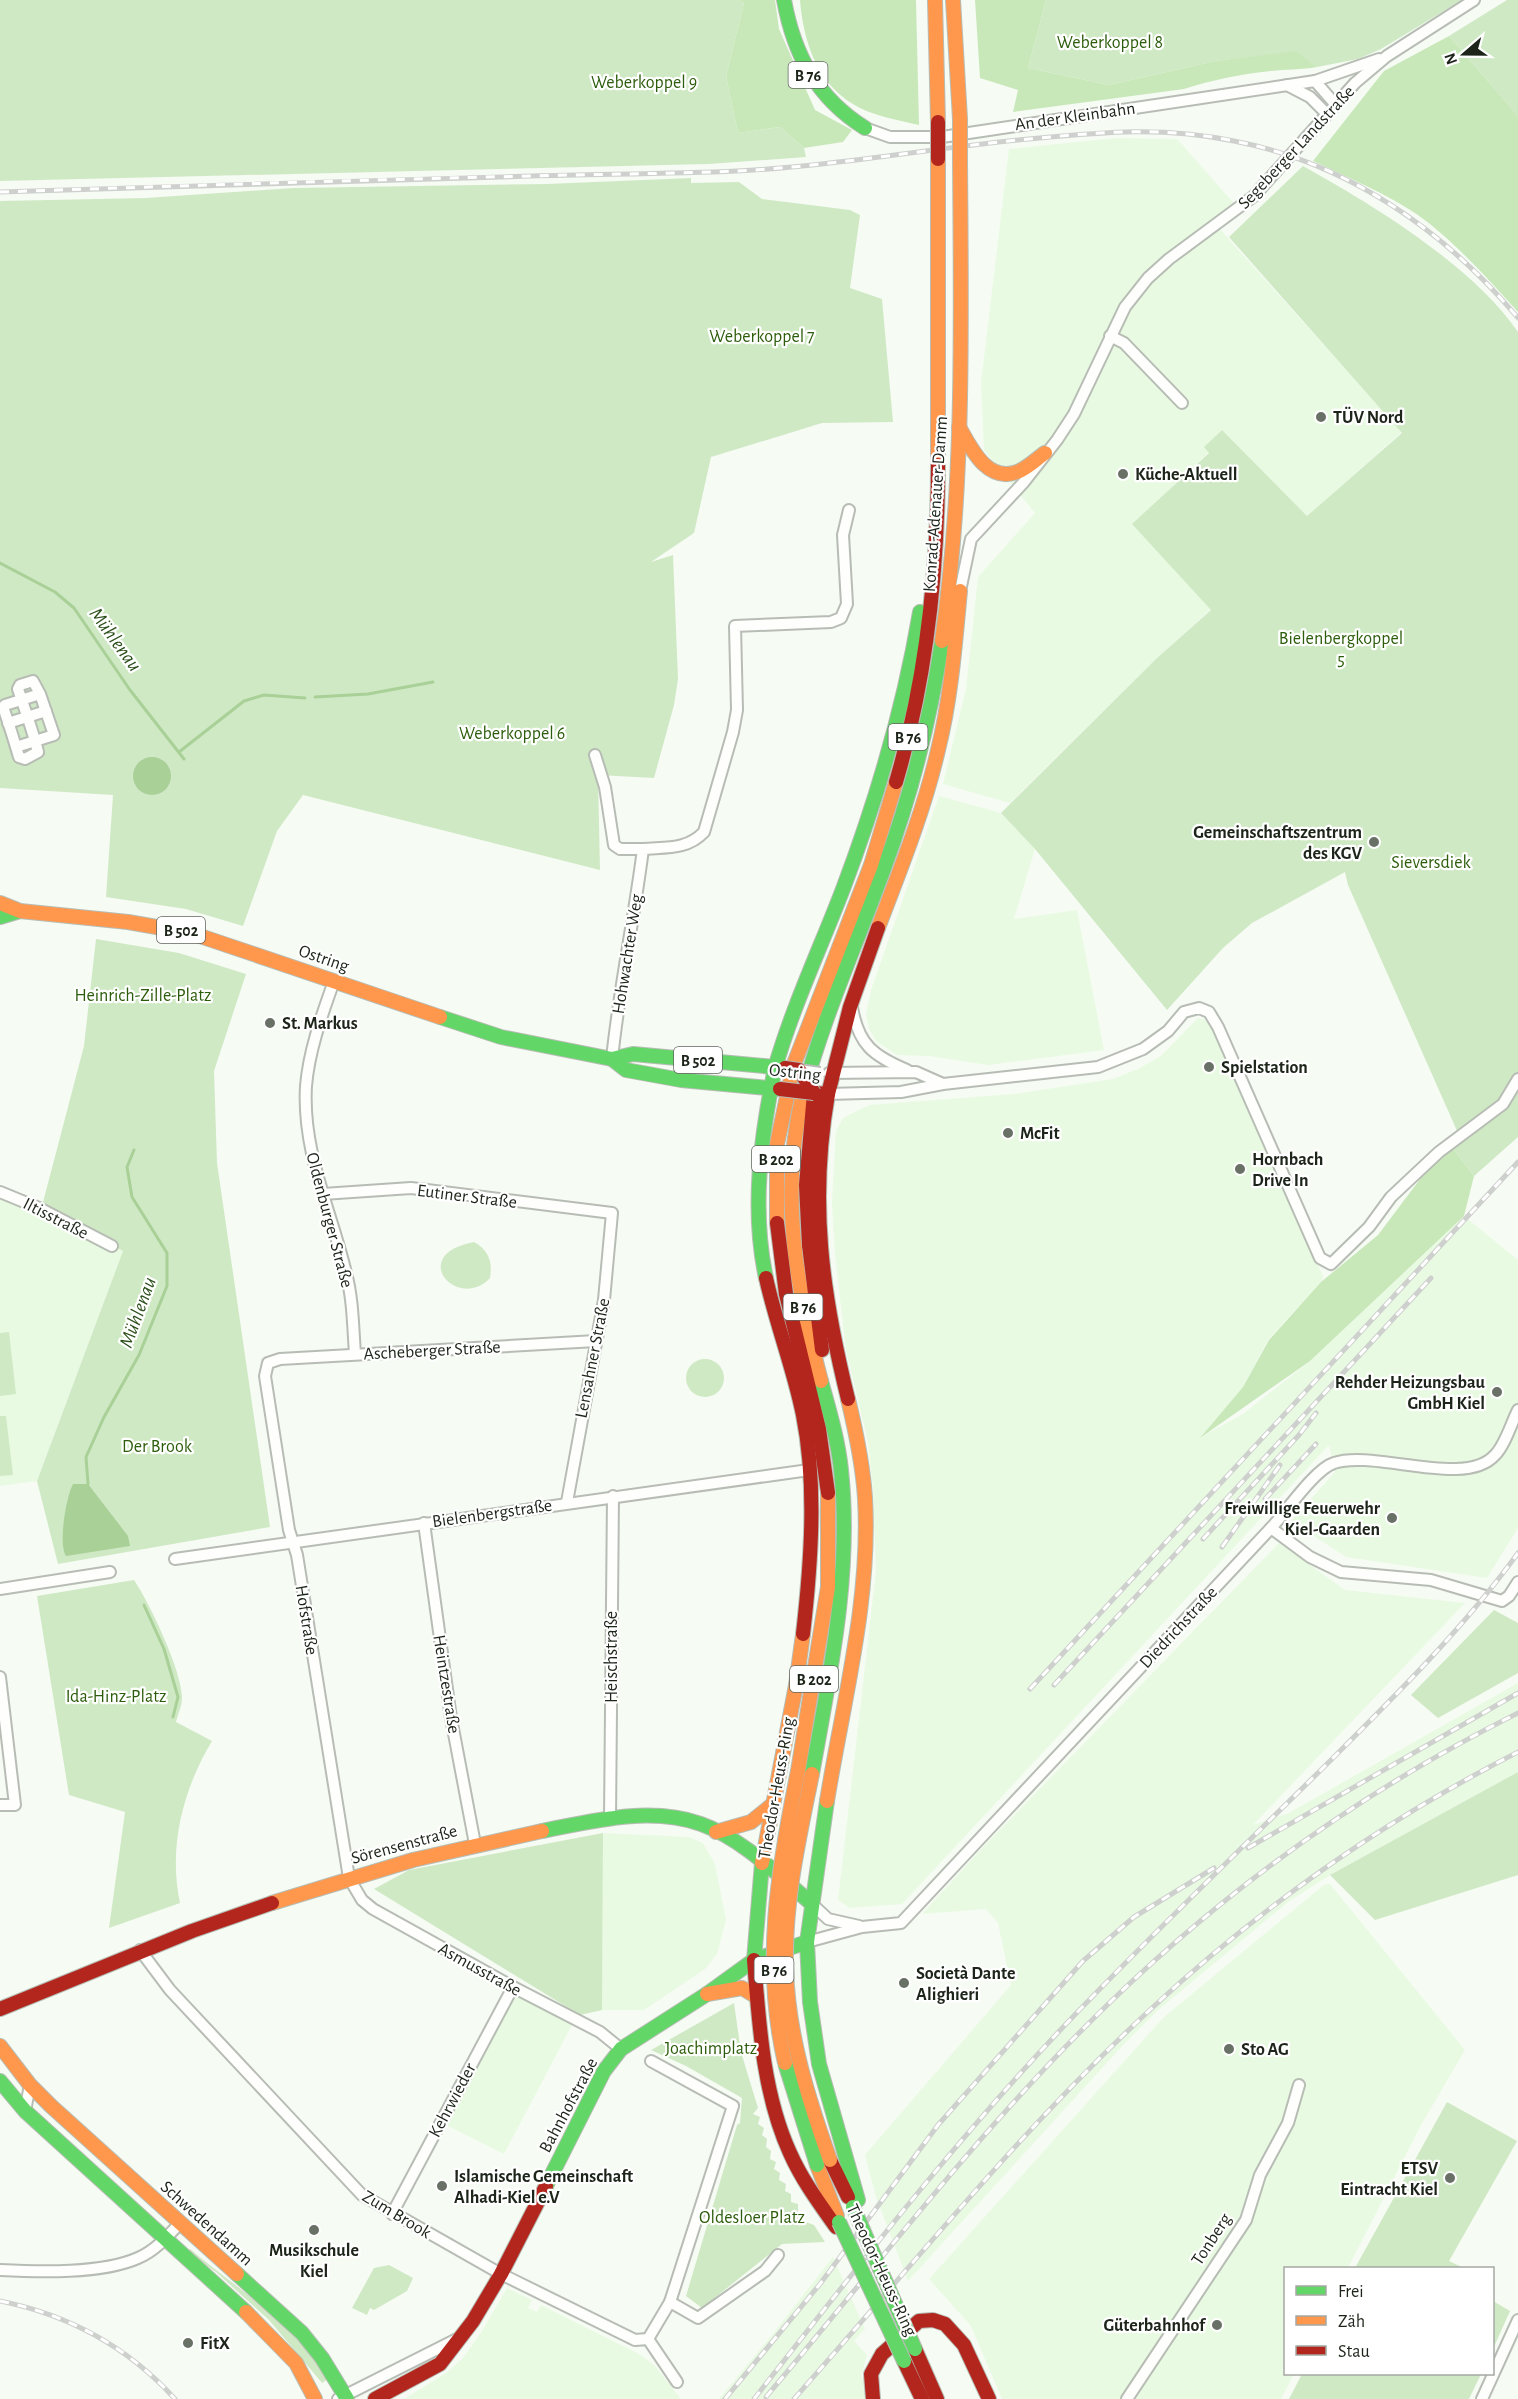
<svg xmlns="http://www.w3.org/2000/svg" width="1518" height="2399" font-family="'Alegreya Sans',sans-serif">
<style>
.built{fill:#e9fae2}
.green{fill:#d0e9c5}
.forest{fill:#c8e8ba}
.water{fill:#a8d097}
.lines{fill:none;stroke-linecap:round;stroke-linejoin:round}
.stream{stroke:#a8d097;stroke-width:3}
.street-casing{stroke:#b7bdb4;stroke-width:14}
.fast-casing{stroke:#b7bdb4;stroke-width:16}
.slow-casing{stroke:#b7bdb4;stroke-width:16}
.jam-casing{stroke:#b7bdb4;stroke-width:16}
.street{stroke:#fefefd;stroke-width:10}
.fast{stroke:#63d668;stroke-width:14}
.slow{stroke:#ff974d;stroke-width:14}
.jam{stroke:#b3261e;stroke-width:14}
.rail-casing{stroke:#ced0ce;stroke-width:5}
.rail{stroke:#fff;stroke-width:3;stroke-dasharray:9;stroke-linecap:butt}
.street-bridge-casing{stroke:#b7bdb4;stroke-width:14;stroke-linecap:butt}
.fast-bridge-casing{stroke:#b7bdb4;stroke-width:16;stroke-linecap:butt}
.slow-bridge-casing{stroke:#b7bdb4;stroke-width:16;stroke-linecap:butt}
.jam-bridge-casing{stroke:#b7bdb4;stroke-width:16;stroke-linecap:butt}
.street-bridge{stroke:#fefefd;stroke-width:10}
.fast-bridge{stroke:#63d668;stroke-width:14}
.slow-bridge{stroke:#ff974d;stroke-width:14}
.jam-bridge{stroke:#b3261e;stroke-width:14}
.poi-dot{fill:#697066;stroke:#fff;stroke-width:2}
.labels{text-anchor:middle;stroke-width:4.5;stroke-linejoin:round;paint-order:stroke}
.shield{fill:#fff;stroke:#61665f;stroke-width:1.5}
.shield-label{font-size:16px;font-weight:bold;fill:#1d251a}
.park-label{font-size:18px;fill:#2c5d0b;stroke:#fff}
.street-label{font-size:18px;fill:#1d251a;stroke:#fff}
.poi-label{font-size:18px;font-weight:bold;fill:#1d251a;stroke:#fff;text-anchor:start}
.water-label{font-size:20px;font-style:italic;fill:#2c4f1a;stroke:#fff}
</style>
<rect width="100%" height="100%" fill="#f6fbf4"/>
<g class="built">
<polygon points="1116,138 1177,139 1239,209 1217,226 1402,432 1307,516 1222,430 1209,452 1133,524 1211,609 1157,658 1010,803 943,784 966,689 978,577 1035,513 984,450 981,383 1009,149"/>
<polygon points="939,796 1001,813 1035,849 1014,919 1077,910 1104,1050 988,1065 929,1056 897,1055 877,1042 869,1029 866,1014 871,990"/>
<polygon points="1198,1018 1206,1020 1212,1029 1323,1276 1321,1282 1268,1340 1243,1387 1201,1437 1243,1414 1310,1361 1464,1216 1518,1260 1518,1528 1487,1578 1346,1557 1291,1521 1335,1472 1329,1445 902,1904 850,1908 838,1900 876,1571 873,1488 868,1442 846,1350 835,1255 832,1203 836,1131 843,1118 869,1105 1014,1094 1113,1079 1138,1069 1161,1056"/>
<polygon points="0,1194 42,1206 123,1251 37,1481 0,1486"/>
<polygon points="1279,1543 1345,1590 1465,1603 1253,1825 1287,1814 1518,1683 1518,1772 1330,1875 1288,1902 1157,2011 1124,2044 908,2281 876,2197 865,2155 1011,1985 998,1923 986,1909 922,1914 986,1844"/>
<polygon points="603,1833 689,1837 703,1843 715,1864 726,1920 717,1954 705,1969 644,2010 602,2010"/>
<polygon points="1325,1884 1330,1884 1465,2050 1421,2125 1348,2268 1286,2268 1286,2374 1294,2374 1281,2399 1002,2399 971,2326 929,2279 1163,2018"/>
<polygon points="513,1993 572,2025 504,2154 444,2124"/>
<polygon points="833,2257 865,2329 854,2341 867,2355 861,2376 873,2399 719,2399 768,2340"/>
<polygon points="507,2288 532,2300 528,2308 537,2312 541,2305 639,2354 655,2366 681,2399 404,2399 446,2373 462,2359 482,2331"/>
</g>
<g class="green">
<polygon points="0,0 738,0 744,3 726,76 738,133 780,127 804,148 806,157 709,164 0,181"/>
<polygon points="1046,0 1462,0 1381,49 1358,59 1317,67 1296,52 1215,61 1109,85 1028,68"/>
<polygon points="1507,0 1518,0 1518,116 1449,36"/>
<path d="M1303,166C1373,205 1472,265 1518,332V1137L1474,1176L1448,1142L1458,1133L1348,885L1345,872L1252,923L1223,948L1167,1010L1035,849L1001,813L1157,658L1211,610L1132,524L1209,453L1204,447L1222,430L1307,516L1402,433L1229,237Z"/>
<polygon points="691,178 691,183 739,182 762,199 850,210 860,215 850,288 882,299 893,422 822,423 711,457 694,533 651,562 673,555 678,679 674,705 654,778 598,775 600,870 303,795 277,831 243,926 186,909 106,897 113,795 0,788 0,201 146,198 293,188 547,184"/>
<polygon points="96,939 179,953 246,974 214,1071 217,1163 270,1527 58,1564 37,1481 123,1251 42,1206 84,1046"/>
<path d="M474,1242C488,1250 493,1261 490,1278C458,1312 406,1255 474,1242Z"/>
<polygon points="9,1332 16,1394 0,1396 0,1333"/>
<circle cx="705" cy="1378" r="19"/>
<polygon points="0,1416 6,1416 13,1475 0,1476"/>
<path d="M134,1580C150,1604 182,1671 182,1698C182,1706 178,1714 176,1722L212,1741C183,1789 168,1847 180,1903L109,1928L125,1812L69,1795L37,1596Z"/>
<polygon points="1494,1610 1518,1623 1518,1673 1438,1718 1411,1695"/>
<polygon points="1518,1772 1518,1875 1375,1920 1330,1875"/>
<polygon points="603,1833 602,2010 580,2015 374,1889 409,1870"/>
<polygon points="734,2003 741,2052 758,2108 753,2114 760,2117 758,2124 764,2128 762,2135 767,2139 766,2147 771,2151 770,2159 776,2162 774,2169 780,2173 779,2180 786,2184 785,2191 791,2194 791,2202 798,2204 798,2212 804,2214 803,2221 814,2225 825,2242 782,2244 702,2308 686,2296 737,2125 740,2123 742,2098 686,2066 651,2050"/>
<polygon points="1447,2102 1517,2141 1449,2261 1464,2268 1355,2268"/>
<path d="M190,2249C237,2289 297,2324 328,2379L322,2383L269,2320L216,2272L187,2252Z"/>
<polygon points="389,2265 413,2278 407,2291 374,2310 370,2308 367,2315 352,2308 374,2268"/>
<polygon points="1493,2301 1510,2311 1493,2349"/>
<polygon points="1302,2374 1481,2374 1469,2399 1289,2399"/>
</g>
<g class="forest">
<polygon points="738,0 775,0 779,29 815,110 852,130 843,142 804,148 780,127 738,133 726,76 744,3"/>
<path d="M800,0H916L919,125C898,120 872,116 853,104C816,82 803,39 800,0Z"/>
<path d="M975,0H1046L1028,68L1109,85L1215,61L1296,51L1317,67C1301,70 1286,69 1271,71C1241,74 1212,80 1184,89L1013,112L1018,90L980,78Z"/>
<path d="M1449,36L1518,116V312C1490,281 1462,250 1430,224C1396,197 1352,180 1313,161L1384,71Z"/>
<polygon points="1448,1142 1474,1176 1464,1216 1310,1361 1200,1438 1243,1387 1269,1340 1321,1282 1378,1235"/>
</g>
<g class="water">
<circle cx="152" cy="776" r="19"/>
<path d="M73,1484H88L128,1536L130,1546L66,1556C58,1544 66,1497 73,1484Z"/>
</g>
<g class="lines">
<g class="stream">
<polyline points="0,563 55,592 74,608 130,690 184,759"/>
<polyline points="315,697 368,694 433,682"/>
<polyline points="179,752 244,701 264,695 305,698"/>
<polyline points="88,1484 86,1457 104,1417 139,1355 167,1286 167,1253 132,1197 127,1167 134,1150"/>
<polyline points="144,1605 164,1649 178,1697 173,1717"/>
</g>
<defs>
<g id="street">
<polyline points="1315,81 1335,104"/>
<polyline points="1287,85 1310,97 1327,114"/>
<polyline points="865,128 890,137 942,137 1315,81 1379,59"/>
<polyline points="1110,336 1124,343 1182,403"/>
<polyline points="960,591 971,539 1024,482 1057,440 1074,414 1125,307 1148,278 1169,259 1254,196 1355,83 1387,56 1474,0"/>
<polyline points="8,723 46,711"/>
<path d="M16,747L54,735L40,694L5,705L3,707C9,724 14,740 19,757L25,759L38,752C33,731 25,710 18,689L20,685L33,681L40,694"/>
<polyline points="595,755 605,787 614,845 620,849 643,849"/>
<path d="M334,981C322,1015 309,1050 306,1086C302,1152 331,1210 346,1273C353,1299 353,1327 355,1354"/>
<path d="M852,1007C858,1044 873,1056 907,1070"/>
<path d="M612,1059C619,989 634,920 643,849C666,847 687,850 704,832L733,732L737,710L735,626L831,622L841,618L847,604L843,535L849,510"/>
<polyline points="829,1073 916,1072 943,1084"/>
<polyline points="828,1094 901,1092 943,1084 1098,1067 1143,1049 1168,1031 1184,1012 1199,1008 1209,1012 1218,1027 1320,1258 1331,1264 1369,1227 1391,1197 1439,1152 1503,1104 1518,1079"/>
<polyline points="0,1192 39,1208 112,1246"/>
<polyline points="323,1194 411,1188 612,1213 604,1300 567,1502"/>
<polyline points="596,1341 280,1359 268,1363 265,1376 289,1530 297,1555 349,1878 362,1900 373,1909 513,1987 600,2032 621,2049"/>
<polyline points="424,1523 451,1718 475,1844"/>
<polyline points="1271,1528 1310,1557 1341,1572 1431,1580 1502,1601 1509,1596 1518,1582"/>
<polyline points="175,1559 809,1470"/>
<polyline points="0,1589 110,1572"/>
<polyline points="0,1677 15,1805 0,1805"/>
<polyline points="610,1818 613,1496"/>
<polyline points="812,1904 828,1919 859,1926"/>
<path d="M807,1942L862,1927L901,1923L1271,1528C1286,1512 1315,1469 1334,1463C1374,1449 1465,1489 1495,1455C1505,1445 1511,1424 1518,1410"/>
<polyline points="140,1950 170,1990 362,2195 501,2274 635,2340 648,2339"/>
<polyline points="25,2111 30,2085"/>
<polyline points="392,2214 513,1987"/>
<path d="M0,2270C39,2272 102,2274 138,2258C155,2251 168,2236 180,2223"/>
<polyline points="670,2302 698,2318 765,2271 778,2255"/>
<polyline points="648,2339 670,2302 733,2106 651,2061"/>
<polyline points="648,2339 677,2382"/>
<polyline points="338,2399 461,2337"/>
<polyline points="1127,2399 1246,2220 1260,2175 1288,2123 1299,2085"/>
<polyline points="1482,2399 1518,2320"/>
</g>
<g id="fast">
<path d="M784,0C794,55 817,98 865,128"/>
<polyline points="0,917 20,911"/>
<polyline points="440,1017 501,1037 612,1059 633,1054 785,1068"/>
<polyline points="612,1059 626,1070 681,1080 779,1089"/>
<path d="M775,1068C793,1006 820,949 843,889C877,799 904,707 920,612"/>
<path d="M803,1094C823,1018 856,945 883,871C911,796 930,720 942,641"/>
<path d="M766,1278C751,1209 761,1136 775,1068"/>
<path d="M812,1774C830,1674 852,1572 841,1470C838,1440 829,1410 821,1381"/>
<path d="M542,1831C593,1821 650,1806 701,1824C743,1839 778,1875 812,1904"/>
<polyline points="807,1942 810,2002 819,2064 858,2200"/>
<polyline points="754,1960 762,1863"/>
<polyline points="0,2081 25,2111 246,2312"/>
<polyline points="546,2186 604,2071 621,2049 707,1994 754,1960 807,1942 827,1801"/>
<polyline points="237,2274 302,2333 322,2358 347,2399"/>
</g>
<g id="slow">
<polyline points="935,0 938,122"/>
<polyline points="953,0 960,119"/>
<polyline points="938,159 938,465"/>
<path d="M959,427C971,448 987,483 1017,472C1028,468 1036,459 1045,453"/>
<path d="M942,641C965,481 961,319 960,157"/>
<polyline points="0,903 20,911 128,922 191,933 440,1017"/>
<path d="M878,928C900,870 924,811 938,750C951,698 955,644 960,591"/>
<path d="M803,1094C779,1192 796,1286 821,1381"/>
<polyline points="777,1223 777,1144 794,1064 871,865 896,782"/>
<polyline points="798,1771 828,1587 828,1493"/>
<path d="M827,1801C843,1702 871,1600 865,1498C863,1465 856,1432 848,1399"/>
<polyline points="716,1832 751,1822 772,1805"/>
<polyline points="762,1863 796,1685 803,1634"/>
<polyline points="272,1903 413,1860 542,1831"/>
<polyline points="707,1994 742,1988 757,1997"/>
<polyline points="0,2046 30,2085 51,2106 237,2274"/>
<polyline points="817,2165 837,2216"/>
<polyline points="246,2312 296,2363 315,2399"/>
</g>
<g id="jam">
<path d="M896,782C926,680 938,572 938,465"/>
<path d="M828,1094C809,1202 822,1294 848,1399"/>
<polyline points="777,1223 786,1294 819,1429 828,1493"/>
<polyline points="809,1245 806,1185 814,1093 828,1094 850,1007 878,928"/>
<polyline points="809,1245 822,1350"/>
<path d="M766,1278C776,1324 794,1369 803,1415C817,1485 811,1564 803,1634"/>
<path d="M754,1960C759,2024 763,2094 790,2153C802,2180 819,2203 836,2227"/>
<polyline points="0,2009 192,1931 272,1903"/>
<polyline points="830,2160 848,2197"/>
<polyline points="915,2349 937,2399"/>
<polyline points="904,2361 922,2399"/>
<polyline points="375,2399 440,2364 473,2321 501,2274 546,2186"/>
<polyline points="873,2399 871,2374 882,2354 919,2321 933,2320 945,2324 964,2345 989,2399"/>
</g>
</defs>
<use href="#street" class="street-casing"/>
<use href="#fast" class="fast-casing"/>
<use href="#slow" class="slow-casing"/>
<use href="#jam" class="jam-casing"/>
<use href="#street" class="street"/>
<use href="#fast" class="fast"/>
<use href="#slow" class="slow"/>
<use href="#jam" class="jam"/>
<defs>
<g id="rail">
<path d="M0,192C177,186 354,180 531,176C600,174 669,174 737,171C835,166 932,148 1029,139C1103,132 1161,126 1234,141C1348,163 1445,231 1518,318"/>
<polyline points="1265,1499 1316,1444"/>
<polyline points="1203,1539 1299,1435 1316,1413"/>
<polyline points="1222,1547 1280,1465"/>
<polyline points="1054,1685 1431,1278"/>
<polyline points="1030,1689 1518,1162"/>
<polyline points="1248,1848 1518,1693"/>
<path d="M0,2301C69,2315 127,2346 175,2399"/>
<path d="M766,2397C871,2273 971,2141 1086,2026C1212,1899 1358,1793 1518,1713"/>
<polyline points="725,2399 820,2284 938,2125 1083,1961 1134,1917 1214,1868"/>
<path d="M754,2399C862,2261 971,2120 1094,1995C1171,1916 1251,1839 1330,1761C1397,1694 1462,1630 1518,1553"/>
<path d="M794,2399C911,2267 1023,2127 1152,2008C1262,1906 1385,1820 1518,1752"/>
</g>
</defs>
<use href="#rail" class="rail-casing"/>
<use href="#rail" class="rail"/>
<defs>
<polyline id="street-bridge" points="799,1070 820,1073"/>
<g id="fast-bridge">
<polyline points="785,2063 817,2165"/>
<polyline points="853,2207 915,2349"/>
<polyline points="839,2222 904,2361"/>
</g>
<g id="slow-bridge">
<polyline points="960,119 960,157"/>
<path d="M812,1774C799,1838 784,1903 786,1969C788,2035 808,2098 830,2160"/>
<path d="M785,2063C762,1965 778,1868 798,1771"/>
</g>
<g id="jam-bridge">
<polyline points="938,122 938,159"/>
<polyline points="785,1068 799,1070 814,1093"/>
<polyline points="780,1089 814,1093"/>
</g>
</defs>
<use href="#street-bridge" class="street-bridge-casing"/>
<use href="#fast-bridge" class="fast-bridge-casing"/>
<use href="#slow-bridge" class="slow-bridge-casing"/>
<use href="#jam-bridge" class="jam-bridge-casing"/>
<use href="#street-bridge" class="street-bridge"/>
<use href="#fast-bridge" class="fast-bridge"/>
<use href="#slow-bridge" class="slow-bridge"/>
<use href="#jam-bridge" class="jam-bridge"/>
</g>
<g class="poi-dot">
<circle cx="1321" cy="417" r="6"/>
<circle cx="1123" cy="474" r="6"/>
<circle cx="1374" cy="842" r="6"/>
<circle cx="270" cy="1023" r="6"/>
<circle cx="1209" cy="1067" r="6"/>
<circle cx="1008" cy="1133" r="6"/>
<circle cx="1240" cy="1169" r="6"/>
<circle cx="1497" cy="1392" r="6"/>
<circle cx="1392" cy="1518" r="6"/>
<circle cx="904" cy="1983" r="6"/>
<circle cx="1229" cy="2049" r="6"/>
<circle cx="1450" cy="2178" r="6"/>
<circle cx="442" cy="2186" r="6"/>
<circle cx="314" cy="2230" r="6"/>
<circle cx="1217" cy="2325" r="6"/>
<circle cx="188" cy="2343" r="6"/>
</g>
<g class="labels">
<g class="shield">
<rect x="788.5" y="62" width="39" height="26" rx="4.5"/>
<rect x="888.5" y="724" width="39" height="26" rx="4.5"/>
<rect x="157" y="917" width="48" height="26" rx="4.5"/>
<rect x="674" y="1047" width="48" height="26" rx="4.5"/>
<rect x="752" y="1146" width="48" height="26" rx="4.5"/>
<rect x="783.5" y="1294" width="39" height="26" rx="4.5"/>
<rect x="790" y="1666" width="48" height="26" rx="4.5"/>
<rect x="754.5" y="1957" width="39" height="26" rx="4.5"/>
</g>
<g class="shield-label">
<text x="808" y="81">B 76</text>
<text x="908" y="743">B 76</text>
<text x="181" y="936">B 502</text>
<text x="698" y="1066">B 502</text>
<text x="776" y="1165">B 202</text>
<text x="803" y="1313">B 76</text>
<text x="814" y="1685">B 202</text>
<text x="774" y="1976">B 76</text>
</g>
<g class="park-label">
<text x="1110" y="48">Weberkoppel 8</text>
<text x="644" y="88">Weberkoppel 9</text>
<text x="762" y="342">Weberkoppel 7</text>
<text x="1341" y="644">Bielenbergkoppel<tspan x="1341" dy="21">5</tspan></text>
<text x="512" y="739">Weberkoppel 6</text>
<text x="1431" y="868">Sieversdiek</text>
<text x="143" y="1001">Heinrich-Zille-Platz</text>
<text x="157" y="1452">Der Brook</text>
<text x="116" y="1702">Ida-Hinz-Platz</text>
<text x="711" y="2054">Joachimplatz</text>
<text x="752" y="2223">Oldesloer Platz</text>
</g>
<g class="street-label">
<text transform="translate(1075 116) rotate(-8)" y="6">An der Kleinbahn</text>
<text transform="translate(1296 147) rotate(-47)" y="6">Segeberger Landstraße</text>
<text transform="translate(935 504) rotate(-86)" y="6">Konrad-Adenauer-Damm</text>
<text transform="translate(627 954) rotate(-81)" y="6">Hohwachter Weg</text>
<text transform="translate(324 958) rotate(19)" y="6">Ostring</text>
<text transform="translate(795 1072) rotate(6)" y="6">Ostring</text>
<text transform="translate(467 1196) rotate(7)" y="6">Eutiner Straße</text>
<text transform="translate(56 1218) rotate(27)" y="6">Iltisstraße</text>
<text transform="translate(330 1220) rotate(75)" y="6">Oldenburger Straße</text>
<text transform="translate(432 1350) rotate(-3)" y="6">Ascheberger Straße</text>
<text transform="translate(592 1358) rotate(-79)" y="6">Lensahner Straße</text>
<text transform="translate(492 1513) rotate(-8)" y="6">Bielenbergstraße</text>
<text transform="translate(307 1620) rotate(81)" y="6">Hofstraße</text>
<text transform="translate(1178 1627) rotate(-47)" y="6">Diedrichstraße</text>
<text transform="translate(611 1657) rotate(-90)" y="6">Heischstraße</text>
<text transform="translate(447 1684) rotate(81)" y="6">Heintzestraße</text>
<text transform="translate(776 1788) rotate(-80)" y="6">Theodor-Heuss-Ring</text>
<text transform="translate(404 1844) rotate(-15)" y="6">Sörensenstraße</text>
<text transform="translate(480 1969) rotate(29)" y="6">Asmusstraße</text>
<text transform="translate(452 2100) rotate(-62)" y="6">Kehrwieder</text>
<text transform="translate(568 2105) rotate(-62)" y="6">Bahnhofstraße</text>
<text transform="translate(397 2214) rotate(31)" y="6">Zum Brook</text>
<text transform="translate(207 2223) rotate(42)" y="6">Schwedendamm</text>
<text transform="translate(1211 2239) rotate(-57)" y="6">Tonberg</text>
<text transform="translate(882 2270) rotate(65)" y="6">Theodor-Heuss-Ring</text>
</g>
<g class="poi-label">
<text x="1333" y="423">TÜV Nord</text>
<text x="1135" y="480">Küche-Aktuell</text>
<text x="1362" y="838" text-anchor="end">Gemeinschaftszentrum<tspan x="1362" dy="21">des KGV</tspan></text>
<text x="282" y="1029">St. Markus</text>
<text x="1221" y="1073">Spielstation</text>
<text x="1020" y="1139">McFit</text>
<text x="1252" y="1165">Hornbach<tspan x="1252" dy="21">Drive In</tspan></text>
<text x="1485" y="1388" text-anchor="end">Rehder Heizungsbau<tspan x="1485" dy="21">GmbH Kiel</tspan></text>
<text x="1380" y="1514" text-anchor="end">Freiwillige Feuerwehr<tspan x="1380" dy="21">Kiel-Gaarden</tspan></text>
<text x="916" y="1979">Società Dante<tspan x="916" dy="21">Alighieri</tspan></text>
<text x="1241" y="2055">Sto AG</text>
<text x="1438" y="2174" text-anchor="end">ETSV<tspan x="1438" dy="21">Eintracht Kiel</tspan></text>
<text x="454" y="2182">Islamische Gemeinschaft<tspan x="454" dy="21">Alhadi-Kiel e.V</tspan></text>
<text x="314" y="2256" text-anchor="middle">Musikschule<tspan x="314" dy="21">Kiel</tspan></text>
<text x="1205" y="2331" text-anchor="end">Güterbahnhof</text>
<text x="200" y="2349">FitX</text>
</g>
<g class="water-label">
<text transform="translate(116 639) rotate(54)" y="7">Mühlenau</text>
<text transform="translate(137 1312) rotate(-70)" y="7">Mühlenau</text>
</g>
</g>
<rect x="1284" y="2267" width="210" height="108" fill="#ffffff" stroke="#a5a8a3" stroke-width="1.5"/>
<rect x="1296" y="2286" width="30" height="9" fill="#63d668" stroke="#a5a8a3" stroke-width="1.5"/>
<text x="1338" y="2297" font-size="18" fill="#1d251a">Frei</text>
<rect x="1296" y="2316" width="30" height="9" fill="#ff974d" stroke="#a5a8a3" stroke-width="1.5"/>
<text x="1338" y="2327" font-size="18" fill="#1d251a">Zäh</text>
<rect x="1296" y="2346" width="30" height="9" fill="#b3261e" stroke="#a5a8a3" stroke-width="1.5"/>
<text x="1338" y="2357" font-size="18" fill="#1d251a">Stau</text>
<g transform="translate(1464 54) rotate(250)" stroke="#ffffff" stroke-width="4.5" paint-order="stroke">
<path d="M0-4.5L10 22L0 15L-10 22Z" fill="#1d251a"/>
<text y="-9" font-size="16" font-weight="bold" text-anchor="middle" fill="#1d251a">N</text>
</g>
</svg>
